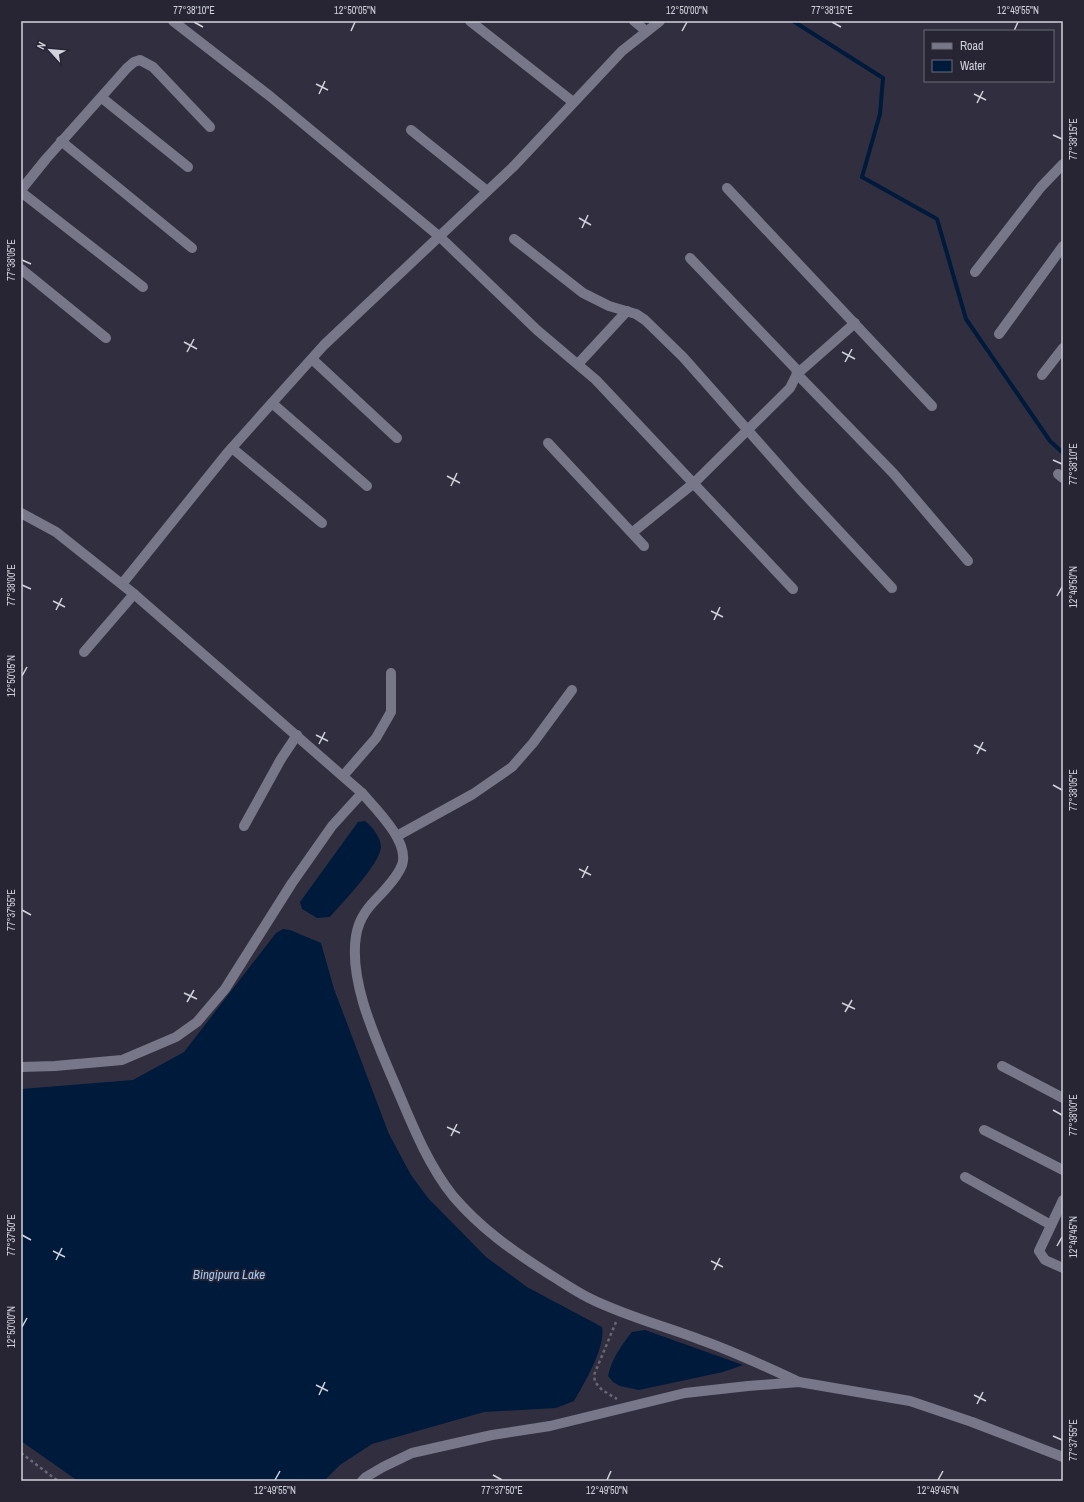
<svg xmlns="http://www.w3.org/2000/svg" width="1084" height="1502" font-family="'Archivo Narrow',sans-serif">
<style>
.water{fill:#001a3b}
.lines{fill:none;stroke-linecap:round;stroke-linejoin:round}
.stream{stroke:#001a3b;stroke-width:4}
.path{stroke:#686775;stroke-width:2.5;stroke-dasharray:3 3;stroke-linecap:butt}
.minor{stroke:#787789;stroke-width:10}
.ticks{fill:none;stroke:#d2d2dc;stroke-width:1.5}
.labels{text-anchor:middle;stroke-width:3.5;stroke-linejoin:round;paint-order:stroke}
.water-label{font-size:13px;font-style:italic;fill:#a5cbf6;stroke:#272534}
.neatline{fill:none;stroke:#d2d2dc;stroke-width:1.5}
.ticks-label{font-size:10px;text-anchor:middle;fill:#d2d2dc}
</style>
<rect width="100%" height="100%" fill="#312f3f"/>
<g class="water">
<path d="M365,821C372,826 381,838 381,847C380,864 342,903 330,917L317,918L302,909L300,902L358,822Z"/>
<path d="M283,929L290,930L321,943L334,989L389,1134L411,1175L428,1198L486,1257L527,1287L602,1327C606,1347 584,1384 574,1401L556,1408L484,1412L372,1444L340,1465L324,1481H78L21,1441V1089L133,1080L184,1052L276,933Z"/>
<path d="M645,1330L743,1365L723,1372L639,1390L620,1386L613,1382L608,1376C611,1360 622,1344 632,1332Z"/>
</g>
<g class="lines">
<polyline class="stream" points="793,21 883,78 880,114 862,177 937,219 966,319 1050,441 1063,453"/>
<g class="path">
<polyline points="616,1322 594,1375 595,1382 602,1390 617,1399"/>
<polyline points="21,1453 58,1481"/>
</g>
<g class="minor">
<polyline points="173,21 271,97 440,237 537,330 596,380 793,589"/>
<polyline points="470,21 573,102"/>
<polyline points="634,21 646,31"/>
<polyline points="102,98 188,167"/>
<polyline points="411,130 487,191"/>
<polyline points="61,141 192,248"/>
<polyline points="727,188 932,406"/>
<polyline points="21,190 46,159 127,68 134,62 140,60 153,67 210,127"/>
<polyline points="21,192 143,287"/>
<polyline points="514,239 583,293 609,306 636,314 645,320 683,357 799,488 892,588"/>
<polyline points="690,258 796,369 797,374 894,474 968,561"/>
<polyline points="21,269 106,338"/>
<polyline points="975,272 1041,187 1063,164"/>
<polyline points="999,334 1063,246"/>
<polyline points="312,359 397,438"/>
<polyline points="578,364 627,311"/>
<polyline points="1042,375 1063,348"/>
<polyline points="272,403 367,486"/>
<polyline points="548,443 644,546"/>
<polyline points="232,448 322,523"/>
<polyline points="1058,474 1063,478"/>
<path d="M21,513L56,532L134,594L362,793C376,809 410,842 402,865C398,876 389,885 382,893C369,906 359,917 356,936C349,980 374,1035 391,1075C409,1116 425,1161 453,1196C480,1228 514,1252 549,1274C562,1282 575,1291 589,1298C625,1316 664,1326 701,1340C735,1352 767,1367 799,1382"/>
<polyline points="633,532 694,483 779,399 790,388 797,374 855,323"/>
<polyline points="122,584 229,451 324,345 514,166 622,51 660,21"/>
<polyline points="84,652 134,594"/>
<polyline points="343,776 376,738 391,712 391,673"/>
<polyline points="244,826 281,759 297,735"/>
<polyline points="397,836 473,794 512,767 533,743 572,690"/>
<polyline points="1002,1066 1063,1098"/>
<polyline points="21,1067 55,1066 122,1060 176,1037 197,1022 225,989 292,883 332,826 362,793"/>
<polyline points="984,1130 1063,1170"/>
<polyline points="965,1177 1051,1225"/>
<polyline points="1063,1200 1039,1251 1045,1260 1063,1268"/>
<polyline points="362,1481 366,1477 383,1467 412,1453 492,1435 550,1426 685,1393 748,1386 799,1382 910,1401 972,1422 1063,1457"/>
</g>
</g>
<path class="ticks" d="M194,22L203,27M832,22L841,27M351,31L355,22M682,31L687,22M1014,31L1018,22M316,84L328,90M319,94L325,81M974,94L986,100M977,103L983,91M1053,135L1062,139M579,218L591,225M582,228L588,215M22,260L31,264M184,342L197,349M187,352L194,339M842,352L855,359M845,362L852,349M1053,460L1062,464M447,476L460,483M451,486L457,473M22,585L31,589M1057,596L1062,587M53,601L65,607M56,610L62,598M711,611L723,617M714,620L720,607M22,676L27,667M316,735L328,741M319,744L325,732M974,745L986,751M977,754L983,742M1053,785L1062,790M579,869L591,875M582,878L588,866M22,910L31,915M184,993L197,999M187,1002L194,990M842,1003L855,1009M845,1012L852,1000M1053,1110L1062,1115M447,1127L460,1133M451,1136L457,1124M22,1235L31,1240M1057,1246L1062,1237M53,1251L65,1257M56,1260L62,1248M711,1261L723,1267M714,1270L720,1258M22,1327L27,1318M316,1385L328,1391M319,1395L325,1382M974,1395L986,1401M977,1404L983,1392M1053,1436L1062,1440M493,1475L502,1480M275,1480L280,1471M607,1480L611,1471M938,1480L943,1471"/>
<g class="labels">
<g class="water-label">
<text x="229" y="1279">Bingipura Lake</text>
</g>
</g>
<rect width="1084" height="1502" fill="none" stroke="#272534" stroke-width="44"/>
<rect x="924" y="30" width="130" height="52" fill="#272534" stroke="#6b6a77"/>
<rect x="932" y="43" width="20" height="6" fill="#787789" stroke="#6b6a77"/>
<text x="960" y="50" font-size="12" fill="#d2d2dc">Road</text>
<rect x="932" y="60" width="20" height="12" fill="#001a3b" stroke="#6b6a77"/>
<text x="960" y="70" font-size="12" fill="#d2d2dc">Water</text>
<g transform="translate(50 50) rotate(297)" stroke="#272534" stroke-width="3" paint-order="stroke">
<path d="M0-3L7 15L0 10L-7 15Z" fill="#d2d2dc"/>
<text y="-6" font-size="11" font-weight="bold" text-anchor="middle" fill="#d2d2dc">N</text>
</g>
<rect x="22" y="22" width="1040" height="1458" class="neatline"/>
<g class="ticks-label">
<text x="194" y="14">77°38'10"E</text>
<text x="355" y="14">12°50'05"N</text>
<text x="687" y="14">12°50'00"N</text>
<text x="832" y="14">77°38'15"E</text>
<text x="1018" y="14">12°49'55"N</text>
<text transform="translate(1073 139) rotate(-90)" y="4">77°38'15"E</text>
<text transform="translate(11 260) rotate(-90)" y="4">77°38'05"E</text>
<text transform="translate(1073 464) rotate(-90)" y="4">77°38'10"E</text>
<text transform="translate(11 585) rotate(-90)" y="4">77°38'00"E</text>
<text transform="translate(1073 587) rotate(-90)" y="4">12°49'50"N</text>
<text transform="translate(11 676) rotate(-90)" y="4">12°50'05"N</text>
<text transform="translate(1073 790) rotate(-90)" y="4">77°38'05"E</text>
<text transform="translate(11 910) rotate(-90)" y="4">77°37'55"E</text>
<text transform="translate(1073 1115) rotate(-90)" y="4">77°38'00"E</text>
<text transform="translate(11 1235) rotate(-90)" y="4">77°37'50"E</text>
<text transform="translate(1073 1237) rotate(-90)" y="4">12°49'45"N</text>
<text transform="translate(11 1327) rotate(-90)" y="4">12°50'00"N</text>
<text transform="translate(1073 1440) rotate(-90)" y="4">77°37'55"E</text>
<text x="275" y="1494">12°49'55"N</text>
<text x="502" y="1494">77°37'50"E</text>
<text x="607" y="1494">12°49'50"N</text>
<text x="938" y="1494">12°49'45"N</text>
</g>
</svg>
